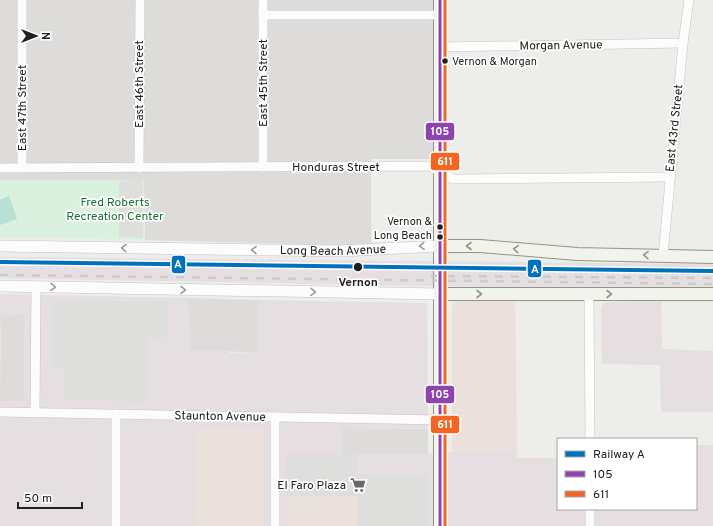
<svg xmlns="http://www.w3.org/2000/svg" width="713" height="526" font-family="Overpass,sans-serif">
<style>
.residential{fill:#dddcda}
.commercial{fill:#eae0dc}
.industrial{fill:#e6dfe1;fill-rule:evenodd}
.park{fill:#d9f1de}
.pitch{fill:#b9e0d6}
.parking{fill:#dededc}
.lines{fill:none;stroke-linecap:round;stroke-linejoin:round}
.minor-casing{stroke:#c3c3c1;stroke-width:10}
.tertiary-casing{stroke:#c3c3c1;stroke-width:12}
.secondary-casing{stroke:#919683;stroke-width:14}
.minor{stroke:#fcfcfc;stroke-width:9}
.tertiary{stroke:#fcfcfc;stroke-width:11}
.secondary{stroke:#f1f3ec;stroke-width:12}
.rail{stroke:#cbcbca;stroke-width:2.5;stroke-dasharray:8 8;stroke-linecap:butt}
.bus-1-casing{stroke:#fff;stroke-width:6}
.bus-2-casing{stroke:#fff;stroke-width:6}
.bus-1{stroke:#8e44ad;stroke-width:3}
.bus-2{stroke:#f26522;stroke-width:3}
.rail-1-casing{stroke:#fff;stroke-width:7}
.rail-1{stroke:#0072bc;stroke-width:4}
.oneway{stroke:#999}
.oneway2{stroke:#939490}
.bus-dot{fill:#202020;stroke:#fff;stroke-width:1.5}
.labels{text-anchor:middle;stroke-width:3.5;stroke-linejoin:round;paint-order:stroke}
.bus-label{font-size:11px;fill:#202020;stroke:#fff;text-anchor:start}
.street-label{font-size:12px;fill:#202020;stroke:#fff}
.park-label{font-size:12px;fill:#187331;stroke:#fff}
.stop-label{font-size:12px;font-weight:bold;fill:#202020;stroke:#fff}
.poi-label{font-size:12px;fill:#202020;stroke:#fff;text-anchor:end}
.line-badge{stroke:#fff;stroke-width:1.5}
.badge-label{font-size:11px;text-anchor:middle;font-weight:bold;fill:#fff}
</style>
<rect width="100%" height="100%" fill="#edede9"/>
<g class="residential">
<polygon points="0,0 433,0 433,159 371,159 371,246 145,240 144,180 0,180"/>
<polygon points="188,298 258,300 258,352 189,351"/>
<polygon points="25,314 24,401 0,401 1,315"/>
<polygon points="342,428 428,429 428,454 342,454"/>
</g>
<g class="commercial">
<polygon points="458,300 515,300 517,451 452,452 452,305"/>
<polygon points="195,428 263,429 263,526 195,526"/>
<polygon points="286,454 358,454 358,473 429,526 287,526"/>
</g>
<g class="industrial">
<polygon points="0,257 713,264 713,289 422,286 0,278"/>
<path d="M0,294L188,298L189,351H229V353L258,352V300L427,303L428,429L342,428V454H287V526H263V429L196,428L195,526H0ZM25,314L24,401H0L1,315Z"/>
<polygon points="661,301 662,349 713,351 713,412 661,412 660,365 602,364 601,308 603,304 607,302"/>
<polygon points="696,445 713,445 713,526 429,526 429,474 358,474 358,454 428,454 452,452 517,451 517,458 558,458 558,509 696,509"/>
</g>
<polygon class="park" points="0,180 144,180 145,240 0,237"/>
<polygon class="pitch" points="9,196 17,219 0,225 0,200"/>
<g class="parking">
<polygon points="143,180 143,238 119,237 119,181"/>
<polygon points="52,301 169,301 169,337 148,338 147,402 65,400 64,369 52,369"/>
<polygon points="286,454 358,454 358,474 429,474 429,526 357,526 357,496 337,496 336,494 333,494 333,496 315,496 315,494 311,494 311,497 287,496"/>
</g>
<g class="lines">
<defs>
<g id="minor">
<polyline points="263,0 263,167"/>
<polyline points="263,15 440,15"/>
<polyline points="440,47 683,43"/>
<polyline points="0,168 430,166 453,179 669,177"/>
<polyline points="22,168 22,0"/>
<polyline points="139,168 140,0"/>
<polyline points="663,256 683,43 689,0"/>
<polyline points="589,294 590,439"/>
<polyline points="0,412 440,420"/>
<polyline points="35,413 36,287"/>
<polyline points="116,414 116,526"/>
<polyline points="590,509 590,526"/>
<polyline points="275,526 275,417"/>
</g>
<g id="tertiary">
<path id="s1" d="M0,246L341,251L439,246"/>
<polyline points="0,286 440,294"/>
</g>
<g id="secondary">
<polyline points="439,246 480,246 577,254 713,257"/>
<polyline points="440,294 713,294"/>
<polyline points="440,526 440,0"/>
</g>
</defs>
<use href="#minor" class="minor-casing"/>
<use href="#tertiary" class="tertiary-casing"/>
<use href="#secondary" class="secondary-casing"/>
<use href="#minor" class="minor"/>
<use href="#tertiary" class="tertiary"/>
<use href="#secondary" class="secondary"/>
<g class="rail">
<polyline points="0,275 713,284"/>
<polyline points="431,276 713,278"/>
</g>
<defs>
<polyline id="bus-1" points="440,0 440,526"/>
<polyline id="bus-2" points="445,0 445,526"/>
</defs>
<use href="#bus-1" class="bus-1-casing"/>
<use href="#bus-2" class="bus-2-casing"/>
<use href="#bus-1" class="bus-1"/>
<use href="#bus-2" class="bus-2"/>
<defs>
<polyline id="rail-1" points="0,262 713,271"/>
</defs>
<use href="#rail-1" class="rail-1-casing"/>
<use href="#rail-1" class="rail-1"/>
</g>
<defs><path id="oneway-chevron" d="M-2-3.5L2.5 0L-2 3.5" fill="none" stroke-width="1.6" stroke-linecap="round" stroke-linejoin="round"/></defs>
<g class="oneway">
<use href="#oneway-chevron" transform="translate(422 246) rotate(177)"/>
<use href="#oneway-chevron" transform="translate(124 248) rotate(-179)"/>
<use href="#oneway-chevron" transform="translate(254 250) rotate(-179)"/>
<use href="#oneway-chevron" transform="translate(53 287) rotate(1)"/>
<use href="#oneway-chevron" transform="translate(183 290) rotate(1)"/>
<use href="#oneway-chevron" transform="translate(313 292) rotate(1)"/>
</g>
<g class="oneway2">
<use href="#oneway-chevron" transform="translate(469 246) rotate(180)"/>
<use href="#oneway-chevron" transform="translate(516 249) rotate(-175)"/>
<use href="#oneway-chevron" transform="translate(646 255) rotate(-179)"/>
<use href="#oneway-chevron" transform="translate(479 294)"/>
<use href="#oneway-chevron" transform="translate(609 294)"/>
</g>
<defs>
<symbol id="supermarket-bare" viewBox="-9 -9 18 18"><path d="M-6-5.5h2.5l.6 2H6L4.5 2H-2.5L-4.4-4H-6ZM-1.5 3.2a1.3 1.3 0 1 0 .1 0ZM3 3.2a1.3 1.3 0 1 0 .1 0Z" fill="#686866" stroke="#fff" stroke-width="2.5" paint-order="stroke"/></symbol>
</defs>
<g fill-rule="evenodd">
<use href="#supermarket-bare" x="347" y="474" width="22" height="22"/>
</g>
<g class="bus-dot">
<circle cx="445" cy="61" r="3.5"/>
<circle cx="440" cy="227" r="3.5"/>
<circle cx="440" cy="237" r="3.5"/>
<circle cx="358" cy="267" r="5"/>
</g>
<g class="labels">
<g class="bus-label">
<text x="452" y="65">Vernon &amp; Morgan</text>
<text x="432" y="225" text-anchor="end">Vernon &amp;<tspan x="432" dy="14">Long Beach</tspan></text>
</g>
<g class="street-label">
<text transform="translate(561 45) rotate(-1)" y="4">Morgan Avenue</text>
<text transform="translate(263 83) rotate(-90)" y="4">East 45th Street</text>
<text transform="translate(139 84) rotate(-90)" y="4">East 46th Street</text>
<text transform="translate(22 108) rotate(-90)" y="4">East 47th Street</text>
<text transform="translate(674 128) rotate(-84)" y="4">East 43rd Street</text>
<text x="336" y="171">Honduras Street</text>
<text dy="4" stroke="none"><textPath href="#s1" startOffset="333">Long Beach Avenue</textPath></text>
<text transform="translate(220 416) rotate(1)" y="4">Staunton Avenue</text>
</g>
<g class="park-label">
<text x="115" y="206">Fred Roberts<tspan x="115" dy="14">Recreation Center</tspan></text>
</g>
<g class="stop-label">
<text x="358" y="286">Vernon</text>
</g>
<g class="poi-label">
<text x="346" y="489">El Faro Plaza</text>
</g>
</g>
<g class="line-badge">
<rect x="425" y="122" width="30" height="19" rx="4" fill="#8e44ad"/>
<rect x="430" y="152" width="30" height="19" rx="4" fill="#f26522"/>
<rect x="171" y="255" width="15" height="19" rx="4" fill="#0072bc"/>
<rect x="527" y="259" width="15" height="19" rx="4" fill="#0072bc"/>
<rect x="425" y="385" width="30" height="19" rx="4" fill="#8e44ad"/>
<rect x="430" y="415" width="30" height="19" rx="4" fill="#f26522"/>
</g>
<g class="badge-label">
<text x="440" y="135">105</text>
<text x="445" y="165">611</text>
<text x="178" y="268">A</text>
<text x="535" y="273">A</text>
<text x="440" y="398">105</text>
<text x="445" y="428">611</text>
</g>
<rect x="557" y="438" width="140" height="72" fill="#ffffff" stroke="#a6a6a6"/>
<rect x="565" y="451" width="20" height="6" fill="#0072bc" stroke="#a6a6a6"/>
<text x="593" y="458" font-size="12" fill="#202020">Railway A</text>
<rect x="565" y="471" width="20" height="6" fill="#8e44ad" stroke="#a6a6a6"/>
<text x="593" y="478" font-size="12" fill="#202020">105</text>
<rect x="565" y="491" width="20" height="6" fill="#f26522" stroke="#a6a6a6"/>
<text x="593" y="498" font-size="12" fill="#202020">611</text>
<g transform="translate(36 36) rotate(90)" stroke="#ffffff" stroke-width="3" paint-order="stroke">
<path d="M0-3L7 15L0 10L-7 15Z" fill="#202020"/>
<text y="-6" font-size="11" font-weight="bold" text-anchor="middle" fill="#202020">N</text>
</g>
<path d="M18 502v6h64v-6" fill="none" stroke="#202020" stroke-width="2"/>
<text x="24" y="502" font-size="12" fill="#202020" stroke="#ffffff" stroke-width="3" paint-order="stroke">50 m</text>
</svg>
